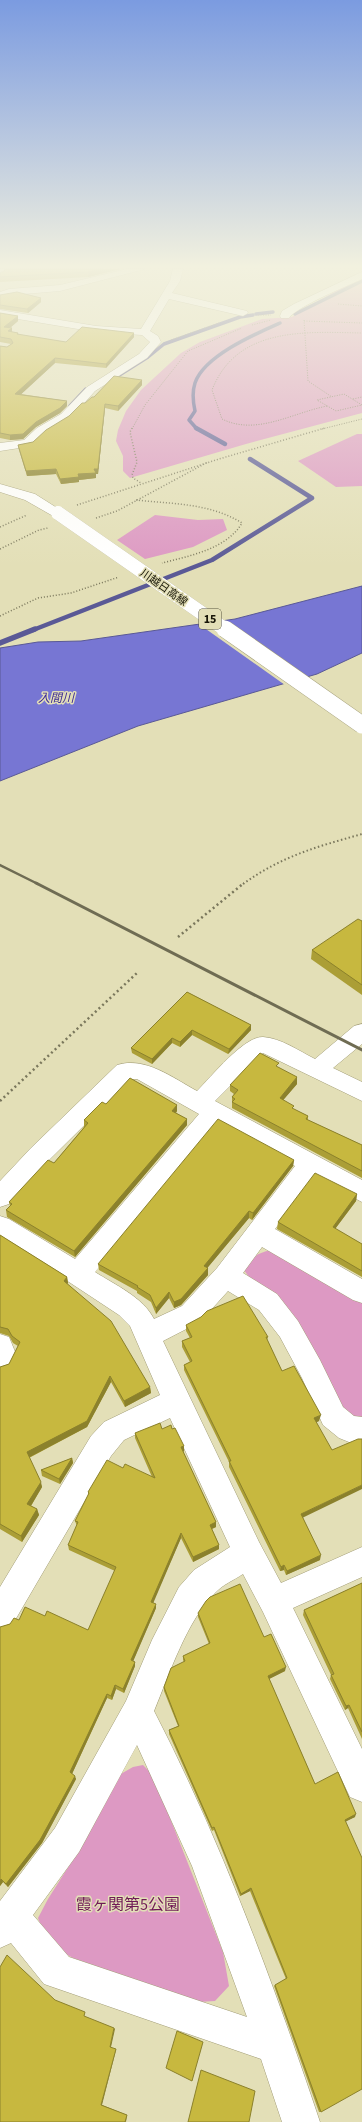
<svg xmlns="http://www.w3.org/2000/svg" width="362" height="2122" font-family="'Source Sans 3','Noto Sans JP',sans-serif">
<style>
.green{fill:#dd99c3}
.water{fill:#7776d3;stroke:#5a5996}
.pier{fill:#e3dfb7}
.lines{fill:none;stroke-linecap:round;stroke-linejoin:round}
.stream-far2{stroke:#5a5996;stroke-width:3.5}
.stream-far1{stroke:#5a5996;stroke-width:4.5}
.stream{stroke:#5a5996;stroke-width:5.5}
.minor-casing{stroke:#a29d77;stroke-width:1}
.major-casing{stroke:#a29d77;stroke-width:1}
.path-far3{stroke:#7a775c;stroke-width:1;stroke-dasharray:1 1.5;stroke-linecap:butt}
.path-far2{stroke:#7a775c;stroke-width:1.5;stroke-dasharray:1 2;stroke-linecap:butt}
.path-far1{stroke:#7a775c;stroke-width:2;stroke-dasharray:1.5 2.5;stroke-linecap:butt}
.path{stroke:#7a775c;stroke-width:2.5;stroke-dasharray:2 3;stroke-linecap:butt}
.minor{fill:#fff;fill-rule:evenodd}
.major{fill:#fff;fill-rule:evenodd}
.rail-far1{stroke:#6f6c53;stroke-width:2.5}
.rail{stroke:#6f6c53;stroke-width:3}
.major-bridge-far1-casing{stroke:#a29d77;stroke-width:14;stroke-linecap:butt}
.major-bridge-casing{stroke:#a29d77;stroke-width:18;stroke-linecap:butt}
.major-bridge-far1{stroke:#fff;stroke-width:14}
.major-bridge{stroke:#fff;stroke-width:17}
.wall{fill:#ab9e36}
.shaded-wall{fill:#8b812c}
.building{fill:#c7b83f;stroke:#8b812c}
.labels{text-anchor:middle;stroke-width:3;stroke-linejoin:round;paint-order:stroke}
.far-street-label{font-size:11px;fill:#171507;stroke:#e3dfb7}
.shield{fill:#e3dfb7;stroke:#54523c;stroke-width:1}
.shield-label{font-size:12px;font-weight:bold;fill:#171507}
.far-water-label{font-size:12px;font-style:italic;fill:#3a2795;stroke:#e3dfb7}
.near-park-label{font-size:16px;fill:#6f1a56;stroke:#e3dfb7}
</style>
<rect width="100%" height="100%" fill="#e3dfb7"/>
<g class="green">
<polygon points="362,278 362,413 246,444 130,478 123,471 123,456 116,441 118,430 126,411 141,390 181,353 200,342 262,319 292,317 339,289"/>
<polygon points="357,434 362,434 362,486 336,487 298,461"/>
<polygon points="155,515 198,520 223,519 227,530 193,547 145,559 117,540"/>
<path d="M276,1250L362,1301V1419L352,1420L244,1270C253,1256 259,1251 276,1250Z"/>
<polygon points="143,1765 153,1775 223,1952 229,1986 215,2001 199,2002 73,1958 48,1944 38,1918 48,1899 86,1839 119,1775 133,1767"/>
</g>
<polygon class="water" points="362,586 362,653 317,674 138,726 0,781 0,648 38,642 81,641 235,619"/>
<polygon class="pier" points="220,619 307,679 285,685 196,622"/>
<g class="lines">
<g class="stream-far2">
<polyline points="256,314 273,312"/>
<polyline points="295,314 362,281"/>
<polyline points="113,379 148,357 164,344 240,317 253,315"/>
<polyline points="70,406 86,389"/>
<path d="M197,429L189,420L195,411C193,402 192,392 195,383C204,356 255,334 280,323"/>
</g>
<g class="stream-far1">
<polyline points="196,428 225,444"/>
<polyline points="33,630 212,560 312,498 250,459"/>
</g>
<polyline class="stream" points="0,643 35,629"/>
<defs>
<g id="minor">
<polygon points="0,269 7,269 3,275 0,276"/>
<polygon points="127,269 145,269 60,291 11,295 0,299 0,292 9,289 60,285"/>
<polygon points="173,269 183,269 180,281 172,293 247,311 248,313 243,316 169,299 150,331 158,336 161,342 147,358 95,391 69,420 45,434 32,446 0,451 0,443 24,440 37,428 61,414 87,387 139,354 150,342 142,335 96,332 0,316 0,310 96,326 141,329 170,281"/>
<path d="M362,272V279C347,286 296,307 289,318H281L280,316L282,311L294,304Z"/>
<path d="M362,1024V1044L333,1068L362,1082V1101L263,1053L215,1101L362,1180V1202L314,1177L275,1229L362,1279V1303L353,1300L262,1247L243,1273L277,1294L298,1321L320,1360L343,1407L354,1416L362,1417V1443L349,1442L339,1438L323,1425L302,1378L280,1337L259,1310L228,1291L200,1322L163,1341L259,1542L281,1583L362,1547V1577L293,1608L362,1749V1802L350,1797L263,1612L243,1574C234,1580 222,1585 215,1593C187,1620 169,1675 154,1711C222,1843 273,1982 320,2122H282L261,2059L44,1984L11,1943L0,1948V1901L55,1828L126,1701L152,1640L179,1587L194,1570L230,1547L170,1418L124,1440L111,1456L11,1627L0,1631V1587L91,1436L104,1422L160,1395L130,1326L119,1315L69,1282L0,1239V1216L9,1219L75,1259L199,1114L137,1079H131L47,1162L9,1204L0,1207V1181L31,1148L117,1065C145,1056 173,1078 197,1091C211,1077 244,1036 263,1037C281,1038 299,1051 315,1059L354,1026ZM217,1124L295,1166L217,1268L182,1306L154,1319C143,1297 115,1285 95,1272ZM137,1745L192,1866L247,2017L69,1957L33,1915L79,1852Z"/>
<polygon points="0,1334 9,1337 16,1354 9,1370 0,1373"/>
</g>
<polygon id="major" points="0,484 35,494 65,513 63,516 53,516 25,500 0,492"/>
</defs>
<use href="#minor" class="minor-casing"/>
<use href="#major" class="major-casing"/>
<g class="path-far3">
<polyline points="338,304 362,306"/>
<polyline points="258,315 271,315"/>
<polyline points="304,320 308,381 332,397"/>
<polyline points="304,321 362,323"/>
<polyline points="252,325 271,320"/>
<polyline points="171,340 219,323"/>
<polygon points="344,394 362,405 336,411 317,400"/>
<polyline points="353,399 362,397"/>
<path d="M327,406C292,413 256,436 222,419L212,390C237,326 306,332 362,333"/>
<polyline points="132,429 145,405 188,351 242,328"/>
<polyline points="322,429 362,419"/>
</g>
<g class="path-far2">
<polyline points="132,428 130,432 137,462 132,475 133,478 141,483"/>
<path d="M136,500C172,504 210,503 242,523C227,549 189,556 162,563"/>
<polyline points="77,505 219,459 325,428"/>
<polyline points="96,518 117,511 208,462"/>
<polyline points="0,527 27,515"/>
<polyline points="0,549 39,530 48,528"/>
<polyline points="0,616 38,598 71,593 119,577"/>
</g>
<path class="path-far1" d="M243,884C282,856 316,847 362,834"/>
<g class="path">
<polyline points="178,937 244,883"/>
<polyline points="0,1101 137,973"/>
</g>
<use href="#minor" class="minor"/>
<use href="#major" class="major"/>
<polyline class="rail-far1" points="0,865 38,884"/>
<polyline class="rail" points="36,883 362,1050"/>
<defs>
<polyline id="major-bridge-far1" points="58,513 226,630"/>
<polyline id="major-bridge" points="225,629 362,725"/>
</defs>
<use href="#major-bridge-far1" class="major-bridge-far1-casing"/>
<use href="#major-bridge" class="major-bridge-casing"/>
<use href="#major-bridge-far1" class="major-bridge-far1"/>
<use href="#major-bridge" class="major-bridge"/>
</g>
<g class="wall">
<polygon points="120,269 88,277 0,282 0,273"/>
<polygon points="0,295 41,298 41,302 28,313 0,309"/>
<polygon points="0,313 18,321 10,328 12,328 12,332 18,333 19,335 66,342 134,333 134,337 106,368 55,363 21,394 67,401 67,406 60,413 36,427 23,439 10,440 0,438 0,346 7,347 11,344 0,342"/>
<polygon points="142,380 142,385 118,411 105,408 98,474 96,474 96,478 79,480 79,482 61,484 56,474 27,476 19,450 18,445 33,442 69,416 94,397"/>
<polygon points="362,921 362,995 311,959 312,950"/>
<polygon points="187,992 251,1025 251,1030 228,1054 192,1035 180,1047 172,1043 152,1064 132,1053 131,1048"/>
<polygon points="278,1068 297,1084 283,1100 293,1109 308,1116 308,1120 362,1145 362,1178 232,1108 232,1097 234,1094 230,1091 230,1085"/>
<polygon points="106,1104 177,1105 177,1111 176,1113 187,1119 187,1125 75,1257 7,1217 6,1210 10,1206 9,1202 54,1163 84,1127 84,1120"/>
<polygon points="294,1160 293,1166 252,1220 249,1218 207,1268 208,1275 181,1305 174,1308 169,1298 156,1314 151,1302 137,1293 137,1291 99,1270 98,1264"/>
<polygon points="357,1194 356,1201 335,1229 362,1244 362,1277 277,1229 278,1222"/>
<polygon points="0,1235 67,1277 68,1283 67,1284 150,1387 151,1393 125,1407 111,1382 87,1427 29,1458 42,1487 31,1506 37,1509 39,1515 22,1542 0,1529 0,1367 9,1364 18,1346 13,1343 9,1336 0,1333"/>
<polygon points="186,1325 268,1337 267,1340 282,1371 319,1421 316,1422 303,1518 320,1560 286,1575 284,1570 280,1571 229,1467 229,1462 184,1370 184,1365 190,1362 182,1347 182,1341 190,1338 186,1331"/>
<polygon points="162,1429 184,1451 183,1452 216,1522 216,1527 212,1529 219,1545 219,1549 193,1562 181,1538 153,1602 156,1608 133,1661 135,1662 135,1666 124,1693 116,1689 112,1700 107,1698 72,1774 76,1779 42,1843 8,1887 3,1882 0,1886 0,1627 10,1624 19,1620 45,1616 88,1630 115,1571 69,1550 68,1545 77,1526 75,1521 88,1496 88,1492 123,1468 152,1477 135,1438 135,1433"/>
<polygon points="72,1458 73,1463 60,1484 42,1476 41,1470"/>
<polygon points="362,1583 362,1739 348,1708 345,1710 330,1679 331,1675 303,1615 304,1610"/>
<polygon points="198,1613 264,1637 285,1671 269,1679 315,1784 355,1817 345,1821 321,2112 319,2112 274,1986 275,1985 286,1979 250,1891 240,1896 214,1830 212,1831 169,1734 169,1730 178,1726 164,1691 164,1687 184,1662 183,1660 183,1656 209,1644 198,1617"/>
</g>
<g class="shaded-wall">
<polygon points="101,269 120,269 88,277 88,272"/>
<polygon points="41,298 41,302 28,313 27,309"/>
<polygon points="18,316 18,321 5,332 4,327"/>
<polygon points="12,328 12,332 8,331"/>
<polygon points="134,333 134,337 106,368 106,364"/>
<polygon points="55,358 55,363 16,399 15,394"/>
<polygon points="142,380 142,385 118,411 118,406"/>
<polygon points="67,401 67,406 60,413 36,427 23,439 10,440 10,435 36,422"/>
<polygon points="105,404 105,408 98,474 96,474 96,478 79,480 79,482 61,484 60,479 94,469"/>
<polygon points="56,469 56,474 27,476 26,471"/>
<polygon points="251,1025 251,1030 228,1054 229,1049"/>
<polygon points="192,1030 192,1035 180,1047 180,1042"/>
<polygon points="172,1038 172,1043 152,1064 152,1059"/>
<polygon points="297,1077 297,1084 279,1105 280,1098"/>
<polygon points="177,1105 177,1111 172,1118 172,1111"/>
<polygon points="187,1119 187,1125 75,1257 74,1251"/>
<polygon points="294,1160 293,1166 252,1220 253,1213"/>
<polygon points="357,1194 356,1201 332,1233 333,1227"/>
<polygon points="249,1211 249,1218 204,1272 204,1266"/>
<polygon points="208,1268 208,1275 181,1305 174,1308 174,1302"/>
<polygon points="67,1277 68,1283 64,1287 64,1281"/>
<polygon points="169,1292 169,1298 156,1314 156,1308"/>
<polygon points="110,1376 111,1382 87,1427 28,1458 27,1452"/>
<polygon points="150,1387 151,1393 125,1407 124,1401"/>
<polygon points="321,1415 319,1421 313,1424 314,1418"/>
<polygon points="184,1446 184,1451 181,1453 181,1447"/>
<polygon points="72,1458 73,1463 60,1484 59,1479"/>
<polygon points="41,1482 42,1487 29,1509 27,1504"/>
<polygon points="362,1485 362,1489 300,1519 301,1514"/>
<polygon points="37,1509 39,1515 22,1542 21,1536"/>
<polygon points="216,1522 216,1527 209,1530 210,1525"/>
<polygon points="181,1533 181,1538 152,1606 151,1602"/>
<polygon points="219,1545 219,1549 193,1562 193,1557"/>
<polygon points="321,1555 320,1560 286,1575 287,1571"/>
<polygon points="284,1565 284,1570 280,1571 281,1567"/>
<polygon points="156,1604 156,1608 132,1664 131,1660"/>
<polygon points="135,1662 135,1666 124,1693 123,1689"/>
<polygon points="286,1667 285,1671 267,1680 268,1676"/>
<polygon points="115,1685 116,1689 112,1700 111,1696"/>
<polygon points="107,1694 107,1698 71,1776 70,1772"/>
<polygon points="349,1705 348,1708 345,1710 346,1706"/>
<polygon points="75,1776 76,1779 42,1843 8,1887 6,1884"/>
<polygon points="356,1814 355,1817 343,1823 345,1820"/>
<polygon points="1,1879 3,1882 0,1886 0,1881"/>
<polygon points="251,1888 250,1891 240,1896 241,1894"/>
<polygon points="114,2028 115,2029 111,2047 110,2047"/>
<polygon points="116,2049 116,2050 102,2105 127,2115 126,2122 101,2105"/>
</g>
<g class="building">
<polygon points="5,269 101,269 88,272 0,277 0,273 4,271"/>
<polygon points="17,292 41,298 27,309 0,305 0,295"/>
<polygon points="0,313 18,316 4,327 12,328 8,331 18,333 17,334 66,342 82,327 134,333 106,364 55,358 15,394 67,401 60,408 36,422 23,434 10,435 0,433 0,346 7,347 13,343 11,339 0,337"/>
<polygon points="114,376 142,380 118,406 105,404 98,469 94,469 96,473 78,474 79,477 60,479 56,469 26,471 18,445 33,442 46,430 69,416 82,403 85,403 92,397 94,397"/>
<polygon points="358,919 362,921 362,985 312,950"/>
<polygon points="187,992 251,1025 229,1049 192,1030 180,1042 172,1038 152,1059 131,1048"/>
<polygon points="260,1053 279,1063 276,1066 297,1077 280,1098 294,1106 292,1108 308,1116 306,1119 362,1145 362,1171 232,1102 235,1099 232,1097 238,1090 230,1085"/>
<polygon points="130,1078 177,1105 172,1111 187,1119 74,1251 6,1210 12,1204 9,1202 48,1160 54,1163 88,1123 84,1120 102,1102 106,1104"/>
<polygon points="218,1119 294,1160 253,1213 249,1211 204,1266 208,1268 181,1299 174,1302 169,1292 156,1308 150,1295 137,1287 138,1286 98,1264"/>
<polygon points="315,1173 357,1194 333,1227 362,1244 362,1271 278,1222"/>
<polygon points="0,1235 67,1277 64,1281 111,1321 150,1387 124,1401 110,1376 87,1421 27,1452 41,1482 27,1504 37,1509 21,1536 0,1524 0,1367 9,1364 20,1342 12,1336 8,1329 0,1327"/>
<polygon points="243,1296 268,1337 266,1337 282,1371 294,1366 321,1415 314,1418 332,1450 358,1439 362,1439 362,1485 301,1514 321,1555 287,1571 284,1565 281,1567 229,1461 231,1461 184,1365 192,1361 182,1341 192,1337 186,1325 201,1317 207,1311"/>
<polygon points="160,1423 162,1429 171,1425 172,1429 175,1428 184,1446 181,1447 216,1522 210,1525 219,1545 193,1557 181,1533 151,1602 156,1604 131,1660 135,1662 123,1689 115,1685 111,1696 107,1694 70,1772 75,1776 40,1840 6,1884 1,1879 0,1881 0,1627 10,1624 14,1618 19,1620 25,1607 45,1616 47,1611 88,1630 116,1567 68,1545 78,1522 75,1521 89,1493 88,1492 107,1460 123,1468 125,1464 155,1478 135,1433"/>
<polygon points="72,1458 59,1479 41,1470"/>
<polygon points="362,1583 362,1732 349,1705 346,1706 331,1675 334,1674 304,1610"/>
<polygon points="240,1584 264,1637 271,1634 286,1667 268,1676 315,1784 338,1772 356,1814 345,1820 362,1858 362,2089 321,2112 275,1985 287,1978 251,1888 241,1894 214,1827 212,1828 169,1730 179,1726 164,1687 171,1668 185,1661 183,1656 210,1643 198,1613 206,1601 210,1597"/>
<polygon points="7,1955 55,2000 85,2012 84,2016 114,2028 110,2047 116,2049 101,2105 127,2115 125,2122 0,2122 0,1967"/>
<polygon points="177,2031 203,2042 192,2081 166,2068"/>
<polygon points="201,2070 255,2091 249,2122 188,2122"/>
</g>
<linearGradient id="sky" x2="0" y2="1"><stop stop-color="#7b9be0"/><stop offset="0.47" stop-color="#f2f1df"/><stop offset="1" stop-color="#f2f1df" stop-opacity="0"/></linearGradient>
<rect width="362" height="567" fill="url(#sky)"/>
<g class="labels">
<g class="far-street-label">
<text transform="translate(164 587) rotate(35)" y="4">川越日高線</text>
</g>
<rect class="shield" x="199" y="609" width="22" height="20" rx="3"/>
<g class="shield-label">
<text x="210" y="623">15</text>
</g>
<g class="far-water-label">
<text x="56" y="702">入間川</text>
</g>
<g class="near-park-label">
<text x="128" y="1910">霞ヶ関第5公園</text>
</g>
</g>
</svg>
